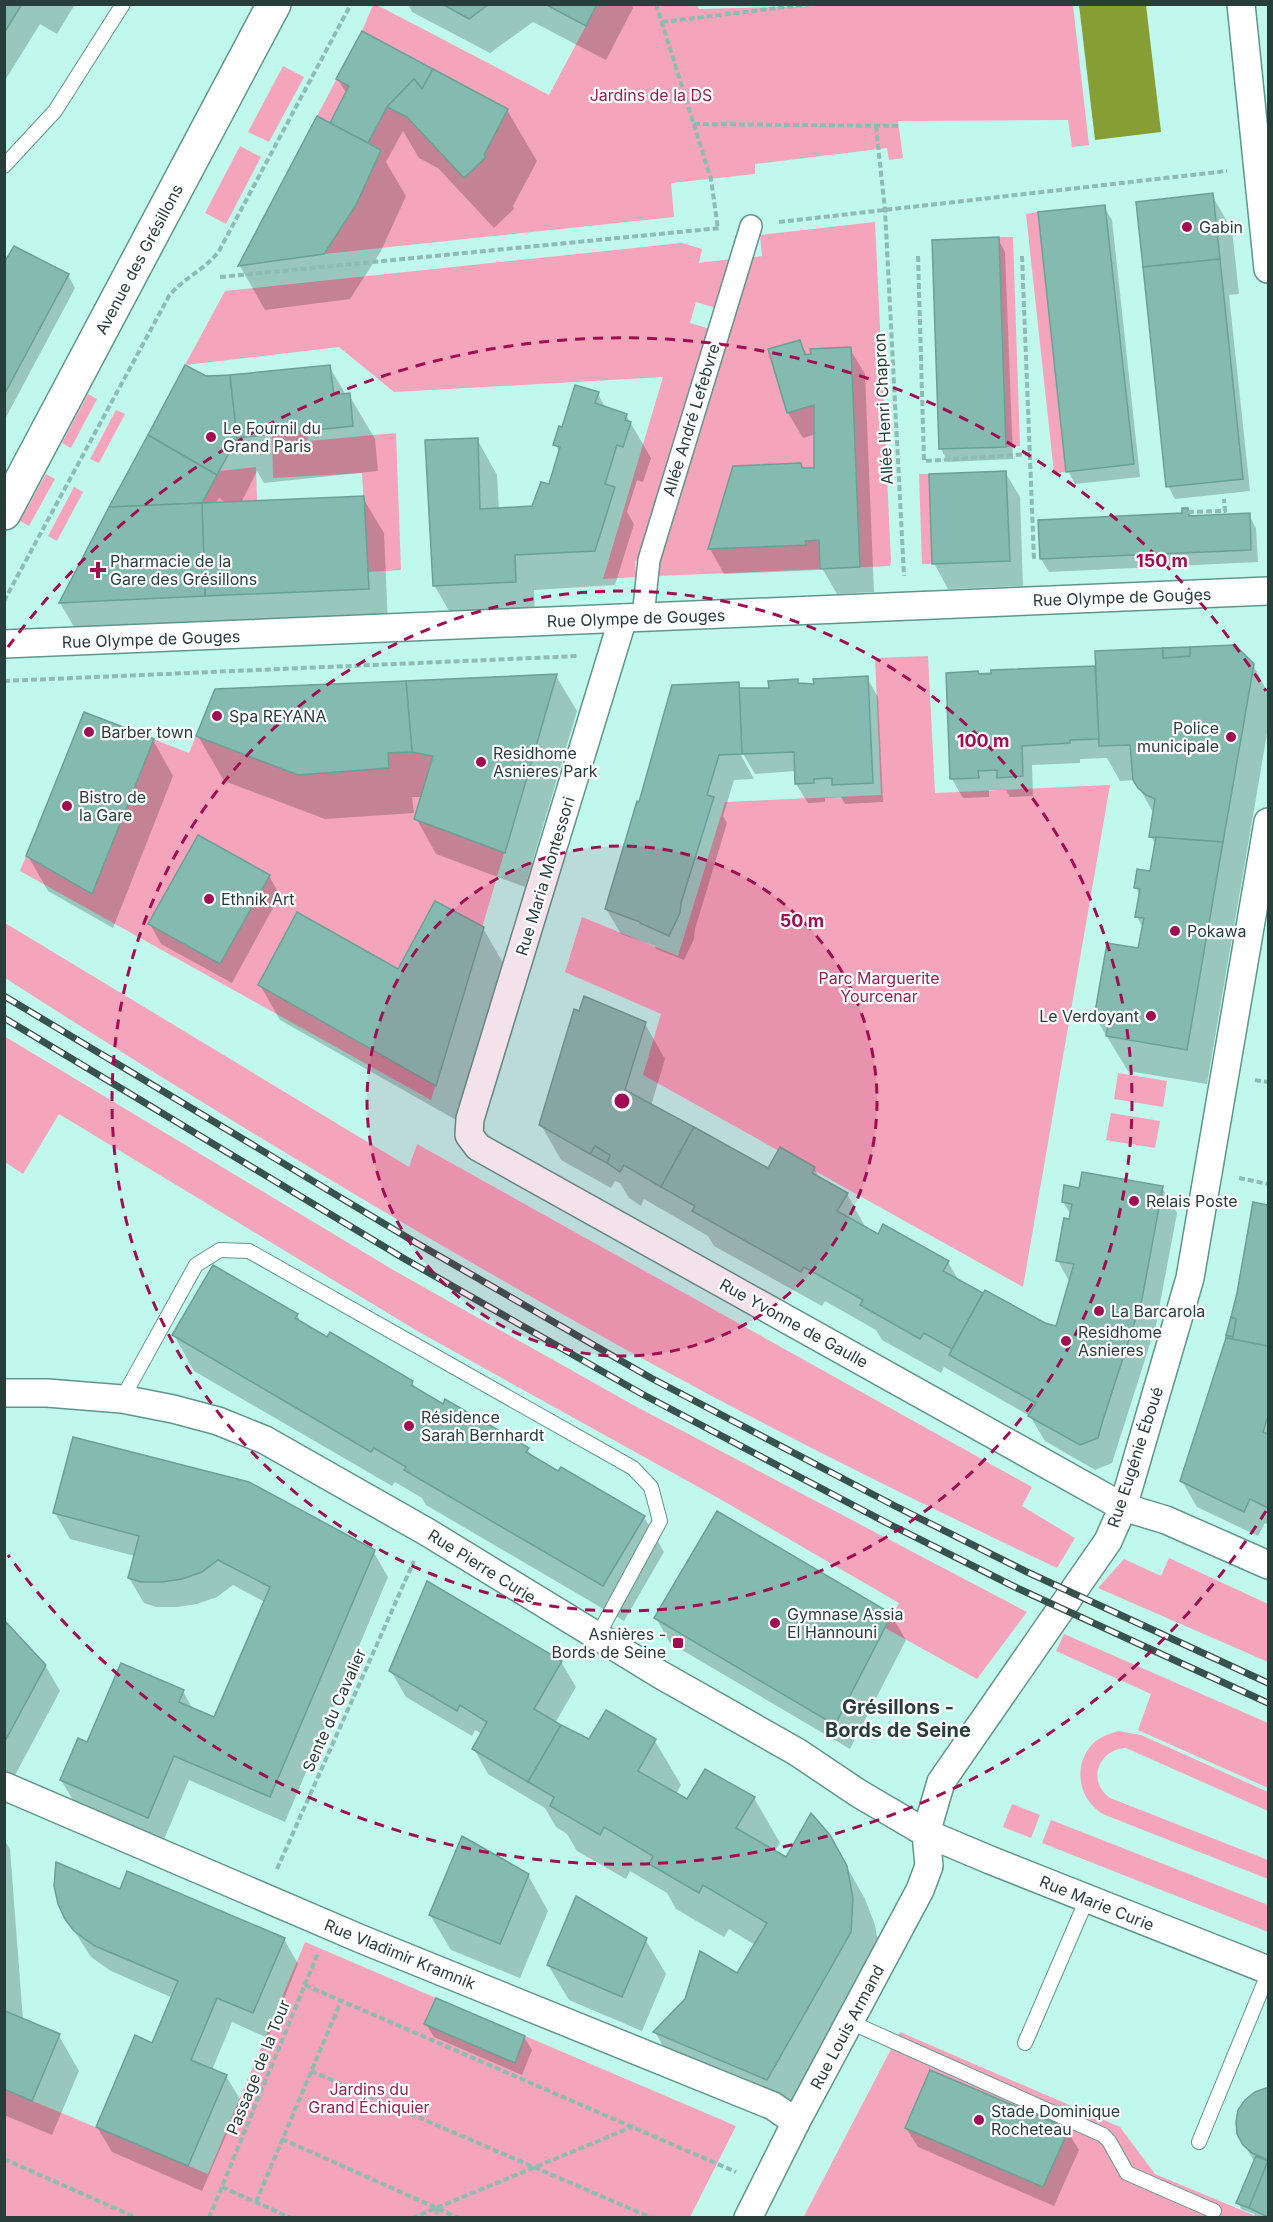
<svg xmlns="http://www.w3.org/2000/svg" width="1273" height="2222" font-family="Inter,sans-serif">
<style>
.green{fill:#f4a4bb}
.water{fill:#879e34}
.shadow{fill:#0003;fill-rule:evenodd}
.building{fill:#84baaf;stroke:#6ba096;stroke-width:1.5}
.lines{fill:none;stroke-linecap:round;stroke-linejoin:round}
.service-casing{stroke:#60958b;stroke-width:16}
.pedestrian-casing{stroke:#60958b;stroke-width:24}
.minor-casing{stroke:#60958b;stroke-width:30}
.secondary-casing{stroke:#60958b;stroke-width:36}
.path{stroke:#8ebbb2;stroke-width:4;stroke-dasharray:6 3;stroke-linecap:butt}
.service{stroke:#fff;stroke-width:14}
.pedestrian{stroke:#fff;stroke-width:21}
.minor{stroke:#fff;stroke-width:27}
.secondary{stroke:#fff;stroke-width:33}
.rail-casing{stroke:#37514c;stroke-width:7}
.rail{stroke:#fff;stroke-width:4.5;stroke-dasharray:14;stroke-linecap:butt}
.ring{fill:none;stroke:#a00d53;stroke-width:3;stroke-dasharray:10 8}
.poi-dot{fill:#a00d53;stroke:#fff;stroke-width:2}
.labels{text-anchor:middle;stroke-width:4.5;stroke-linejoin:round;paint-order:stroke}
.park-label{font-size:16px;fill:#972051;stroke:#fff}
.poi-label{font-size:16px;fill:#283e3a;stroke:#fff;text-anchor:start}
.street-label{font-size:16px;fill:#283e3a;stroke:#fff}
.quarter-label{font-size:20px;font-weight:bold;fill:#283e3a;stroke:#fff}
.centre{fill:#a00d53;stroke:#fff;stroke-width:3}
.ring-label{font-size:18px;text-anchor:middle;font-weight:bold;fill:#a00d53;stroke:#fff;stroke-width:4.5;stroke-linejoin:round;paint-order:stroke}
</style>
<rect width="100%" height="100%" fill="#c0f8ed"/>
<g class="green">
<polygon points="697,4 699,9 897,4 1073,5 1089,145 1072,147 1068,120 898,121 903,158 889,160 887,148 755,164 755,174 671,183 674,217 324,254 238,266 362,31 373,5 377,5 549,95 597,5"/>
<polygon points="283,66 304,77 269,142 248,132"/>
<polygon points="240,146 261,157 226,224 205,213"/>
<polygon points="1038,212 1066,472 1054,473 1026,214"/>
<polygon points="875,222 891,562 890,566 657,576 656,561 747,258 762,256 760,235"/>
<polygon points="999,237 1013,237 1020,446 1006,447"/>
<polygon points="682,243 702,249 699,263 731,259 716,308 696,302 690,323 710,329 640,561 635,561 636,577 603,579 663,377 394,392 339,347 185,365 225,291"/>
<polygon points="88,394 97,399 71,448 62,443"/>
<polygon points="116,410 125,414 99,463 90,459"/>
<polygon points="307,431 308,441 396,433 401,570 368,572 362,473 273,478 272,435"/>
<polygon points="256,467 257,501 202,503 220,471"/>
<polygon points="46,474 55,479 29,526 20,521"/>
<polygon points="919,474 929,474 932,564 922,564"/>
<polygon points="74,487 83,492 57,541 48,536"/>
<polygon points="928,656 935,793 1110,785 1023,1287 643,1075 661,1014 565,972 582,917 678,956 725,802 881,795 875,658"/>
<polygon points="557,674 431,1100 20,871 84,712 189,753 215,689"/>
<path d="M5,923L409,1167L417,1144L1032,1487L1022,1506L1075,1538L1057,1568C922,1504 788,1438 656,1366C434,1245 217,1114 5,978Z"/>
<polygon points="4,1036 395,1271 635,1406 1027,1612 977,1679 885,1628 899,1603 720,1499 419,1332 59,1114 23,1174 5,1162"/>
<polygon points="1118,1073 1167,1081 1163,1107 1114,1099"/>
<polygon points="1111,1113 1160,1121 1155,1148 1106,1140"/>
<polygon points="1169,1558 1268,1604 1268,1662 1098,1588 1124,1559 1161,1576"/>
<polygon points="1064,1634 1268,1723 1268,1788 1138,1730 1151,1694 1056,1651"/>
<path d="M1118,1731L1141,1735L1268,1792V1811L1126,1748C1099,1749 1086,1781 1110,1798L1268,1860V1879L1105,1815C1077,1801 1071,1761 1097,1740C1103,1736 1111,1733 1118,1731Z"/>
<polygon points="1012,1804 1040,1815 1031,1838 1003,1827"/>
<polygon points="1051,1820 1268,1905 1268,1932 1042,1843"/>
<polygon points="305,1942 736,2126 690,2217 5,2217 4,2089 208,2174"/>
<polygon points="900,2032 1120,2127 1155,2174 1258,2217 803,2218"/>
</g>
<polygon class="water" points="1079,5 1146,5 1161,132 1095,140"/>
<g class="shadow">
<polygon points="4,4 75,4 57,34 40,24 4,82"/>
<polygon points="408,4 632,4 633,8 606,60 533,22 490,53 412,12"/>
<polygon points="338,79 507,110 537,161 513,206 514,209 494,228 438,168 419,158 403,131 386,162 406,196 381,251 350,299 265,310 240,266 330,125 347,95"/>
<polygon points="1212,195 1232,230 1239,294 1229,295 1250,491 1175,499 1168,486"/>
<polygon points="1104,207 1112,220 1140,477 1075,484 1068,471"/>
<polygon points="998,239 1005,252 1013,459 948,462 941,449"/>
<polygon points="4,267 68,275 75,288 4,421"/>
<polygon points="799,341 808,356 850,349 865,374 874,592 837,594 819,563 819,570 724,574 710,549 800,465 803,470 816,469 816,434 803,438 788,413 770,350"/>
<path d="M329,366L346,395H349L375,439L378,471L264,483L257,471L241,503L363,498L384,533L388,624L80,637L60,603L205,378ZM219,498L228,504H215Z"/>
<polygon points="598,394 606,409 626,415 651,458 643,482 637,480 627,512 634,524 615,585 534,590 535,617 455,621 434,585 477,439 497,475 499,510 533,508 550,486 560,453 555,444 563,429"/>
<polygon points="1005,472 1020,497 1023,586 948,589 934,563"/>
<polygon points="1187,509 1192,517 1249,515 1256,528 1258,562 1049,572 1041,559 1184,515"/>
<polygon points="1234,646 1253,665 1268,693 1268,728 1207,1084 1128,1071 1095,1017 1140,950 1143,928 1137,917 1140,896 1136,888 1152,872 1156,846 1151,836 1154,814 1135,780 1120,781 1107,758 1080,759 1080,763 1032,765 1033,796 1010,797 1006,790 989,790 989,797 963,798 952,779 947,674 981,679 980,673 990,672 993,676 1094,667 1097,672 1096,652"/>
<polygon points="556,676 577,711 525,887 436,854 416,818 422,797 412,797 414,813 325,819 224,781 198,736 216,691"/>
<polygon points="867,678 878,697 883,802 845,804 841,797 825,798 825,802 808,803 796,784 796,771 755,774 739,747 737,748 754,779 734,780 723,816 727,823 695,929 694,939 684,960 656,949 655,946 621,934 606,909 738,684 741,689 770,689 797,681 799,685 815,686"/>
<polygon points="153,740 173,776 113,928 48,891 28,856"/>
<polygon points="269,876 280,895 232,983 161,944 150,924"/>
<polygon points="483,928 503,963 456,1120 280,1020 260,985 398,971"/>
<polygon points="645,1024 665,1059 651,1106 768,1170 814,1168 820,1179 847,1194 867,1230 948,1262 959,1281 983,1296 1045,1324 1057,1328 1070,1283 1058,1261 1071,1215 1063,1202 1080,1190 1162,1188 1177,1213 1156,1325 1112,1463 1095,1470 1045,1441 1030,1416 944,1367 941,1373 882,1340 876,1330 825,1301 822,1306 714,1246 708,1236 644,1199 641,1206 629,1198 620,1183 615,1181 611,1188 561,1160 541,1125"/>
<polygon points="1255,1204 1268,1207 1268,1525 1265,1523 1258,1536 1197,1507 1182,1481 1228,1336 1239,1293"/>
<polygon points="297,1315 302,1324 412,1382 417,1390 527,1449 533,1458 644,1517 664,1552 624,1621 426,1505 422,1498 395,1482 392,1486 194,1371 174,1335"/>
<polygon points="55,1513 373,1551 388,1577 285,1822 189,1780 163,1842 76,1805 61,1780 88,1744 183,1691 193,1710 215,1719 265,1602 233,1585 217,1597 197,1604 177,1607 156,1607 144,1603 129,1578 135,1556 70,1539"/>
<polygon points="891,1615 906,1640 850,1749 670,1643 656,1618"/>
<polygon points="4,1622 45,1665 60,1691 13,1779 4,1775"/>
<polygon points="561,1662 576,1687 555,1723 590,1741 606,1712 655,1741 681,1785 676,1794 688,1801 754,1798 780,1843 774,1852 786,1859 839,1853 865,1899 875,1925 879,1950 793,2124 681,2077 655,2032 737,1975 755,1945 729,1929 724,1937 676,1909 667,1893 630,1871 626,1879 577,1851 567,1834 556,1827 545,1808 488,1774 474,1749 482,1734 475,1730 472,1736 406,1697 391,1671"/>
<polygon points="4,1839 10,1849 23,2020 59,2036 79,2071 52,2135 4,2115"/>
<polygon points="528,1875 548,1911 520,1978 451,1950 430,1915"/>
<polygon points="121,1891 284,1939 298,1964 268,2038 232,2022 212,2070 226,2076 241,2101 202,2191 112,2152 97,2127 153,2045 173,1998 111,1971 91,1957 66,1918"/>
<polygon points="645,1939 666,1974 642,2031 569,2000 548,1965"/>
<polygon points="426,2024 524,2037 532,2050 522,2075 434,2037"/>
<polygon points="1266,2090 1268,2090 1268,2218 1256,2218 1254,2214 1241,2209 1238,2202 1255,2163 1241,2139"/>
<polygon points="906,2128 1067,2130 1079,2150 1054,2206 918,2147"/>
</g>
<g class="building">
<polygon points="4,4 22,4 4,33"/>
<polygon points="442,4 489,4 469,19"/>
<polygon points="545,4 597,4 586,26"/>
<polygon points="362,31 433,69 422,89 414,79 387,107 368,143 330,123 349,86 336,79"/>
<polygon points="433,69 508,109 484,155 486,157 464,178 407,117 387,107 414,79 422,89"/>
<polygon points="317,116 381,150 356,205 324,254 238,266"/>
<polygon points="1213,193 1220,259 1143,267 1136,202"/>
<polygon points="1105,205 1134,464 1066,472 1038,212"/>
<polygon points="999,237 1006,447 939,449 932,240"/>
<polygon points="14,246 69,274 4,395 4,263"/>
<polygon points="1220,259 1243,479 1166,487 1143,267"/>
<polygon points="800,340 805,355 811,354 810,349 851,347 860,567 820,569 819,540 805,541 806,545 708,549 733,466 801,463 802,468 814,468 814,405 787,413 768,349"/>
<polygon points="185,365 206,376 230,375 237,438 217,475 148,435"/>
<polygon points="330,365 334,395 350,393 353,426 237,438 230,375"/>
<polygon points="575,385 599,392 595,403 627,414 625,420 631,422 623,447 617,445 605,484 615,487 595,551 515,555 516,582 433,586 425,440 478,438 480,509 532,506 541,482 549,484 560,447 553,445 559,426 562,427"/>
<polygon points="148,435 217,475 202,503 109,507"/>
<polygon points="1006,471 1010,561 932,564 929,474"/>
<polygon points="364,496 369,589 205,596 202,503"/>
<polygon points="202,503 205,596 59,603 109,507"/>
<polygon points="1182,508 1188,508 1189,516 1250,513 1251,550 1040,559 1038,520 1182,513"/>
<polygon points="1235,645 1254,664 1223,842 1149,837 1155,799 1146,795 1138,788 1133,780 1130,745 1099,746 1095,651 1163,648 1163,658 1178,657 1190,656 1190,647"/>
<polygon points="1190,647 1190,656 1163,658 1163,648"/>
<polygon points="1095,666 1099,739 1070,740 1070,743 1022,746 1023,776 997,778 997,770 978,771 979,778 950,779 946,673 978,671 979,674 991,674 991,670"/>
<polygon points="557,674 505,853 414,819 433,756 412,752 406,681"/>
<polygon points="868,676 873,783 832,785 832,778 814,779 814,783 795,784 794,752 742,754 739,688 769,688 768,681 798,679 798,683 814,684 813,679"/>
<polygon points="406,681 412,752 388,753 389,768 298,775 196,736 215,689"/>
<polygon points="739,682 742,754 719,755 707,795 714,797 681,903 680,913 669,936 640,923 640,922 605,909 637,801 639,802 672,685"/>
<polygon points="84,712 154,739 92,894 26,856"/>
<polygon points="198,835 270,875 220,964 148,924"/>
<polygon points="1156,837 1223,842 1187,1050 1106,1036 1109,1020 1094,1018 1107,943 1138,948 1144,918 1135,917 1140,889 1134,888 1137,869 1150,871"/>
<polygon points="435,901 484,927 436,1086 258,985 297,912 398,969"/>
<polygon points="584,996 646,1022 625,1090 694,1127 661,1187 624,1165 620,1172 607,1163 610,1155 595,1146 590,1154 539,1125 574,1009 579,1011"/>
<polygon points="694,1127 768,1168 780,1147 815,1167 812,1173 848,1193 837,1211 878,1234 883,1224 949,1261 943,1271 983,1293 952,1349 924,1333 920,1339 860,1305 863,1300 804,1267 801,1272 692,1211 695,1206 661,1187"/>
<polygon points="595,1146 610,1155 607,1163 590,1154"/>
<polygon points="1082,1172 1163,1186 1142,1299 1103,1420 1098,1438 1080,1445 1028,1416 1036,1403 949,1355 985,1290 1045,1323 1056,1326 1074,1264 1056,1261 1064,1218 1069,1219 1072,1204 1062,1202 1064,1185 1079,1188"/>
<polygon points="1253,1202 1268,1205 1268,1346 1226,1338 1226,1335 1233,1337 1236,1319 1231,1317 1237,1293"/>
<polygon points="213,1265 298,1314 295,1318 327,1337 330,1332 413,1381 411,1385 443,1404 445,1399 529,1448 526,1452 558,1471 561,1467 645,1516 603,1586 404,1470 406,1467 374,1448 371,1452 172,1335"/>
<polygon points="1231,1317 1236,1319 1233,1337 1226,1335"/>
<polygon points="1226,1338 1268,1346 1268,1416 1263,1432 1268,1434 1268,1508 1250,1499 1244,1512 1180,1481"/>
<polygon points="73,1437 249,1482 375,1550 270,1797 174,1756 148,1818 60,1780 78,1738 87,1742 121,1663 184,1690 179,1702 214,1717 270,1587 218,1560 202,1572 182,1579 162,1582 141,1582 128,1578 139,1536 53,1513"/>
<polygon points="717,1511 892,1614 835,1725 654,1618"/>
<polygon points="427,1581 562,1661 534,1709 561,1725 528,1782 472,1749 487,1722 460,1705 457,1711 389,1671"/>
<polygon points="4,1620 46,1665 4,1743"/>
<polygon points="606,1710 656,1739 638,1771 687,1799 705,1769 755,1797 736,1828 786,1857 811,1813 830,1835 847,1866 853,1898 851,1932 767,2080 653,2032 685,1999 700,1951 737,1973 767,1923 703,1885 699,1893 649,1864 653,1856 604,1827 600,1835 550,1806 554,1797 528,1782 561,1725 589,1739"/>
<polygon points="462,1836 529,1874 500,1944 429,1915"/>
<polygon points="56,1862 120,1889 127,1871 285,1938 253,2013 217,1998 191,2060 227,2075 188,2166 96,2127 135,2035 152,2043 178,1981 95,1946 74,1931 65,1919 58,1904 54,1886"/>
<polygon points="576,1896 647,1938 622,1997 547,1965"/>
<polygon points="436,1998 525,2036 515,2063 424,2024"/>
<polygon points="4,2002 5,2011 60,2034 32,2101 4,2089"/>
<polygon points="930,2070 1069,2129 1043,2187 905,2128"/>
<polygon points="1266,2088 1268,2088 1268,2160 1252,2153 1243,2145 1237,2134 1236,2122 1238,2110 1245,2100 1255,2092"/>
<polygon points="1256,2156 1268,2161 1249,2208 1236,2203"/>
<polygon points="1268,2161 1268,2217 1249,2208"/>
</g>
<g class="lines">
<defs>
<g id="service">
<polyline points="4,166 55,111 123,4"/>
<polyline points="122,1399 196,1265 220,1250 249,1251 633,1468 651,1487 660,1521 597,1637"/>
<polyline points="850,2022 1103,2135 1109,2141 1127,2173 1214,2211"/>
<polyline points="1025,2043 1087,1899"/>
<polyline points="1199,2142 1268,1974"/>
</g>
<polyline id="pedestrian" points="643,617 649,560 751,226"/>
<g id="minor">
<polyline points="1241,4 1268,269"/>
<polyline points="623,618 470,1119 469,1135 478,1147 1123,1507 1166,1520 1268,1565"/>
<polyline points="4,644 1268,591"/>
<polyline points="4,1393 47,1393 122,1399 173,1409 218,1421 265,1440 427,1532 661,1675 797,1752 858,1793 926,1833 990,1860 1268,1970"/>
<polyline points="4,1786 361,1939 773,2106 796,2122"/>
<polyline points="748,2218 796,2122 920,1890 929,1866 926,1833 941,1782 1108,1541 1123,1507 1190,1278 1268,822"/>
</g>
<polyline id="secondary" points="4,513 274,4"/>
</defs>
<use href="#service" class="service-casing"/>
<use href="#pedestrian" class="pedestrian-casing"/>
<use href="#minor" class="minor-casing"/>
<use href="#secondary" class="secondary-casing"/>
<g class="path">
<polyline points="656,4 711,179 718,229"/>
<polyline points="662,22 811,4"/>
<polyline points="694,124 898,126"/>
<polyline points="876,126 885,210 904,576"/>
<polyline points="779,222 1227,171"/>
<polyline points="918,256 924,461 1030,454"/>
<polyline points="1022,256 1034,559"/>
<polyline points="220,277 720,228"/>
<polyline points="1188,512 1225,511 1224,499"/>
<path d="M4,601L169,296C183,278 205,270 219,251L351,4"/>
<polyline points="4,681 579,656"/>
<polyline points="1255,1080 1268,1082"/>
<polyline points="1239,1178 1268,1184"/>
<polyline points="277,1869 414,1561"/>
<polyline points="305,1985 736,2172"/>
<polyline points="311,2071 652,2218"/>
<polyline points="282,2139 459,2218"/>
<polyline points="4,2159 137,2218"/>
<polyline points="222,2187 291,2218"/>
<polyline points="256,2202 341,2001"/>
<polyline points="436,2208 438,2218"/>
<polyline points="209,2218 318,1953"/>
<polyline points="412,2218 632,2127"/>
</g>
<use href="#service" class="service"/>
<use href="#pedestrian" class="pedestrian"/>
<use href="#minor" class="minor"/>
<use href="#secondary" class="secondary"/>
<defs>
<g id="rail">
<polyline points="4,996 413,1241 651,1378 895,1506 1027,1572 1268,1683"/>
<polyline points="4,1018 403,1258 642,1394 887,1523 1017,1588 1268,1703"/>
</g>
</defs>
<use href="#rail" class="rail-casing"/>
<use href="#rail" class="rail"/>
</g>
<circle cx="622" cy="1101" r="255" fill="#a00d53" fill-opacity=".12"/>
<g class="ring">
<circle cx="622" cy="1101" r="255"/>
<circle cx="622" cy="1101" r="510"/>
<path d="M1266 1511A764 764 0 0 1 8 1555M8 647A764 764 0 0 1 1266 691"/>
</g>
<g class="poi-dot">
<circle cx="1187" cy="227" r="6"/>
<circle cx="211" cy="437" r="6"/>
<path d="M95 561h6v6h6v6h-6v6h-6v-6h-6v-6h6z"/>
<circle cx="217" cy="716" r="6"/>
<circle cx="89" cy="732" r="6"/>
<circle cx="1231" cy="737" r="6"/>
<circle cx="481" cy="762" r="6"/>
<circle cx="67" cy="806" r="6"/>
<circle cx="209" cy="899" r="6"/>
<circle cx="1175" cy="931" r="6"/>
<circle cx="1151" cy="1016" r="6"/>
<circle cx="1134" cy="1201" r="6"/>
<circle cx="1099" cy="1311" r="6"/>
<circle cx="1066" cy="1341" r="6"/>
<circle cx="409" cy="1426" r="6"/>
<circle cx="775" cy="1623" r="6"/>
<rect x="672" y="1637" width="12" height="12" rx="3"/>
<circle cx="979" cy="2120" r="6"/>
</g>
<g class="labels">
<g class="park-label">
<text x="651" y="101">Jardins de la DS</text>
<text x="879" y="984">Parc Marguerite<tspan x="879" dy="18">Yourcenar</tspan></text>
<text x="369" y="2095">Jardins du<tspan x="369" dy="18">Grand Échiquier</tspan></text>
</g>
<g class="poi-label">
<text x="1199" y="233">Gabin</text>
<text x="223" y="434">Le Fournil du<tspan x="223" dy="18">Grand Paris</tspan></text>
<text x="110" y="567">Pharmacie de la<tspan x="110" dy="18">Gare des Grésillons</tspan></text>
<text x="229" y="722">Spa REYANA</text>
<text x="1219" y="734" text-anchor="end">Police<tspan x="1219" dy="18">municipale</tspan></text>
<text x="101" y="738">Barber town</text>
<text x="493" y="759">Residhome<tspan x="493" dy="18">Asnieres Park</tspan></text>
<text x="79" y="803">Bistro de<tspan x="79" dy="18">la Gare</tspan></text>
<text x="221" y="905">Ethnik Art</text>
<text x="1187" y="937">Pokawa</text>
<text x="1139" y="1022" text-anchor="end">Le Verdoyant</text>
<text x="1146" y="1207">Relais Poste</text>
<text x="1111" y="1317">La Barcarola</text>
<text x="1078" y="1338">Residhome<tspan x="1078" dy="18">Asnieres</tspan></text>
<text x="421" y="1423">Résidence<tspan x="421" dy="18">Sarah Bernhardt</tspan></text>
<text x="787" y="1620">Gymnase Assia<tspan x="787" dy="18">El Hannouni</tspan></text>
<text x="666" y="1640" text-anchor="end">Asnières -<tspan x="666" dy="18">Bords de Seine</tspan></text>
<text x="991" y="2117">Stade Dominique<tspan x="991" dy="18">Rocheteau</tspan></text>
</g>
<g class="street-label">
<text transform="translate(139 259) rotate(-62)" y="6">Avenue des Grésillons</text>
<text transform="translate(883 409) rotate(-93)" y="6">Allée Henri Chapron</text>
<text transform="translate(691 420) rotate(-73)" y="6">Allée André Lefebvre</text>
<text transform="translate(1122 597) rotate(-2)" y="6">Rue Olympe de Gouges</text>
<text transform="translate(636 618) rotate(-2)" y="6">Rue Olympe de Gouges</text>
<text transform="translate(151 639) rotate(-2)" y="6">Rue Olympe de Gouges</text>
<text transform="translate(545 876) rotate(-73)" y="6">Rue Maria Montessori</text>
<text transform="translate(794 1323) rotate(29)" y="6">Rue Yvonne de Gaulle</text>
<text transform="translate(1135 1457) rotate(-72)" y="6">Rue Eugénie Éboué</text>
<text transform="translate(482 1566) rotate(32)" y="6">Rue Pierre Curie</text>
<text transform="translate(334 1710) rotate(-66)" y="6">Sente du Cavalier</text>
<text transform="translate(1097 1903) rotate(22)" y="6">Rue Marie Curie</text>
<text transform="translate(400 1954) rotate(22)" y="6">Rue Vladimir Kramnik</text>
<text transform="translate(847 2027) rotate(-62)" y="6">Rue Louis Armand</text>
<text transform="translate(258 2067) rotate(-68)" y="6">Passage de la Tour</text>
</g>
<g class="quarter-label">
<text x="898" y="1714">Grésillons -<tspan x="898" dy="23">Bords de Seine</tspan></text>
</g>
</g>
<circle cx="622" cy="1101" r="9" class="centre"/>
<g class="ring-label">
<text x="1162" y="567">150 m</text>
<text x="983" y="747">100 m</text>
<text x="802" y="927">50 m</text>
</g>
<rect width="1273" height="2222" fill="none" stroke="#283e3a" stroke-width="12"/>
</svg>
